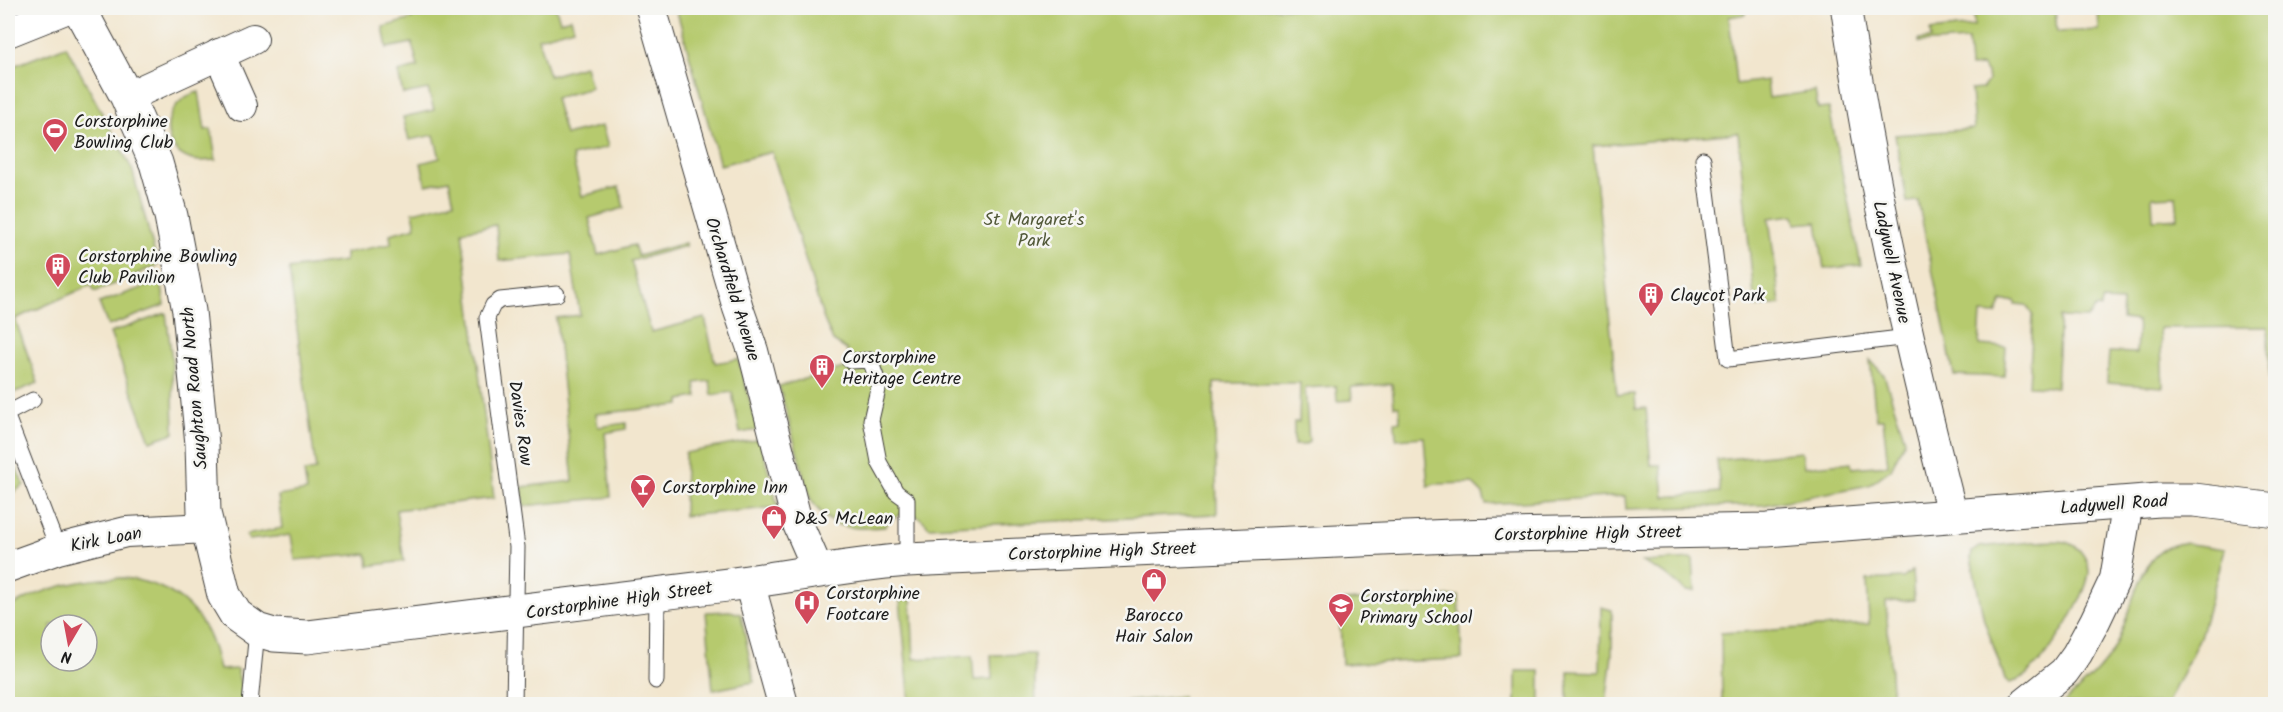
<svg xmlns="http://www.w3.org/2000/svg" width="2283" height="712" font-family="Kalam,sans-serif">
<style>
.green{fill:#b6ca6e;stroke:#697345;stroke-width:1.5;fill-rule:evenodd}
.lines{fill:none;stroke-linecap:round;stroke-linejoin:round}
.lane-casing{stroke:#3c3a37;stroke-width:17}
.street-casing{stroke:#3c3a37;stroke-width:32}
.secondary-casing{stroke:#3c3a37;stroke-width:35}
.lane{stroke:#fff;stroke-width:15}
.street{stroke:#fff;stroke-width:30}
.secondary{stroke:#fff;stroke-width:33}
.labels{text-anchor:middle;stroke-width:5;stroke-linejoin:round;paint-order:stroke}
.poi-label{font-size:18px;fill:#1c1c1c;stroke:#f6f6f2;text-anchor:start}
.park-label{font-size:18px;fill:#525939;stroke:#f6f6f2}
.street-label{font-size:18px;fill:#1c1c1c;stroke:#f6f6f2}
</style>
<rect width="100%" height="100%" fill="#f6f6f2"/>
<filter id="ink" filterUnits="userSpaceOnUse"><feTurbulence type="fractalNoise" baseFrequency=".0167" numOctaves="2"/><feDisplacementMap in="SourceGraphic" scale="12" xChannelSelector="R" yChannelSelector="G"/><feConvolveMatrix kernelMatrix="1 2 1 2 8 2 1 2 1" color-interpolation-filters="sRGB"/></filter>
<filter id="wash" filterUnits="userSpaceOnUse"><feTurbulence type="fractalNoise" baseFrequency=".008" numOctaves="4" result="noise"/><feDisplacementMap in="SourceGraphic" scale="24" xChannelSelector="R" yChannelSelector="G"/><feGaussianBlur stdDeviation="1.35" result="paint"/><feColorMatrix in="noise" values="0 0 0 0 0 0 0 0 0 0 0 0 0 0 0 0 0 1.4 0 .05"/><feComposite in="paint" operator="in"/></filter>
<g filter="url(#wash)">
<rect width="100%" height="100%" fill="#f2e6ce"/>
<g class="green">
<polygon points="410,8 556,8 560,21 571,18 574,28 538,38 549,76 585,66 591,88 555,98 565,135 602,126 608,147 572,156 582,196 619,187 624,208 589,218 598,255 634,245 638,256 685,243 686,246 631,261 651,332 705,318 715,363 738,359 758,430 740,433 732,392 712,395 710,381 695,383 697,397 680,400 680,405 596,414 598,427 626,423 626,429 605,433 611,497 524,506 522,487 573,481 556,318 580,315 570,254 499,261 496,225 462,231 494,498 396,510 404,561 369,566 367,554 295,560 291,535 249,540 246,535 282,528 278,496 307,491 304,472 316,470 289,269 345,261 345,253 391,244 390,234 416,227 413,212 454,202 449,180 426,185 421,163 440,158 434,135 409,140 403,117 434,110 428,89 403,94 398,72 418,67 412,43 387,48 383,27 412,19"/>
<path d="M676,8H1745L1746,14L1729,17L1736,84L1767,80L1769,98L1815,91L1818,109L1829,108L1861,265L1824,269L1817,222L1796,224L1794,215L1769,218L1780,304L1755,307L1738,133L1593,146L1617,395L1635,394L1636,409L1646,408L1651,465H1661L1664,497L1720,492L1717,460L1802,452L1804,467L1851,462L1852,468L1888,465L1883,419H1876L1870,360L1884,375L1905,440L1891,469L1869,485L1764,505L1626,509L1625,496L1486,504L1483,494L1472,483L1434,484L1428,487L1424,437L1396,439L1395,422L1400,421L1399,406H1394L1392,384L1351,387L1352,400L1337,401L1336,386L1305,388L1309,442L1304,445H1294V422H1299L1300,383H1214L1217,514L929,527C914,508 899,510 884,527C849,529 830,531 810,498L779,386L851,366L847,350L833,341L823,317L772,152L720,165Z"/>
<path d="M1973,8H2055L2057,32L2099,30L2098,8H2275V381V378H2269L2268,327L2160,328L2163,387L2107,383L2109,352L2136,353L2138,321L2122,319L2123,302L2102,301L2101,308H2095L2087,318L2060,317L2056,387L2029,386L2033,316L2026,305L2015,304V301H2002L1996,314L1981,313L1979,345L2006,347L2004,377L1954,375L1918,201L1907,202L1895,135L1974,129L1971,90L1982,89L1988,81L1987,73L1982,66L1970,67L1968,40L1919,43V40L1931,39L1930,31L1974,26ZM2176,196L2178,218L2153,220L2152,197Z"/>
<polygon points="66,46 132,169 158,265 95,292 91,285 15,319 38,383 8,395 8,68"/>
<path d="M199,92L205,130L211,129L216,160C208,160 199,162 192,160C155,149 163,99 199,92Z"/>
<polygon points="161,281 165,305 108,326 99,303"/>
<polygon points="166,313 172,360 174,433 150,441 110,333"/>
<polygon points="760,439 778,507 684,516 685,453"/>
<polygon points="8,450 24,485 8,496"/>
<path d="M2033,542C2043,542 2056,540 2066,542C2080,545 2092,564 2088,578C2082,605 2038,679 2009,683L2005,679L1984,620L1971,558L1972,552L1979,547Z"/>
<path d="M2183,543L2225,549L2200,637L2168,702L2166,704H2062C2080,688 2099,673 2112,652C2134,617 2134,547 2183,543Z"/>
<polygon points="1693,559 1695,591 1686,591 1665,574 1642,562"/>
<polygon points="1912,571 1914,600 1886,602 1893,704 1722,704 1721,633 1869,624 1867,580 1903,578"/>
<path d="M124,578C179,585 209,615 219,670L237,669L242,691V704H8V608C42,588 84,578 124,578ZM51,625H87V661H51Z"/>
<polygon points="1459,596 1462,659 1342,664 1339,601"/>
<polygon points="911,599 914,659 972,656 974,680 992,679 991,655 1034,654 1036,704 910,704 900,600"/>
<polygon points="1601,607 1612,610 1612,654 1606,704 1568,704 1568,671 1600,672"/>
<polygon points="730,611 741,614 754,682 713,690 706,612"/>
<rect x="1516" y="671" width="24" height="33"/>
<polygon points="1182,696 1183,704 1101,704"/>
</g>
</g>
<g filter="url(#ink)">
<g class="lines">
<defs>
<g id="lane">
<polyline points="1703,159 1728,359 1908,337"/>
<polyline points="850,361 870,360 879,385 871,420 879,462 896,492 907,500 907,560"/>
<polyline points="8,413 33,400"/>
<polyline points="8,419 58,549"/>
<polyline points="656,681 657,594"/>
<polyline points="250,704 257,630"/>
<polyline points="514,704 517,547 487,318 493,305 500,300 557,294"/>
</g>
<g id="street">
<polyline points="651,8 738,308 753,351 797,522 818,570"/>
<path d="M1846,8C1871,179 1909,346 1952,514"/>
<polyline points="8,32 68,8"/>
<polyline points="219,54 242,106"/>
<polyline points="127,97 253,39"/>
<polyline points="8,567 58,549 126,532 208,528"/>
<polyline points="749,582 783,704"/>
<polyline points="2024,704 2064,672 2077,654 2095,621 2115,579 2128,502"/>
</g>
<path id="secondary" d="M79,8L127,97L156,163L171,216L189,311L202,444L204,513L224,595L236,615L257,630L274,635L307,637C447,621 587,603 727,585C787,577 846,565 907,560L1452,536L1767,530L2159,500H2194L2276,510"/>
</defs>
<use href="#lane" class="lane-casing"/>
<use href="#street" class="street-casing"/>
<use href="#secondary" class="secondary-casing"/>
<use href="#lane" class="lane"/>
<use href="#street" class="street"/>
<use href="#secondary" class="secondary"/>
</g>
</g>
<defs>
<symbol id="stadium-pin" viewBox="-11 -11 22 30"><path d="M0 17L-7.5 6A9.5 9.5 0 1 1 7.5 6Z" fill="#d1495b" stroke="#f6f6f2"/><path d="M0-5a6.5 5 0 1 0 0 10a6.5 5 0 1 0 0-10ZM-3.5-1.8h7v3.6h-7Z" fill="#fff"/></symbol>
<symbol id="building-pin" viewBox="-11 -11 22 30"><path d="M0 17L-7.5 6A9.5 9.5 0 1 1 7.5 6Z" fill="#d1495b" stroke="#f6f6f2"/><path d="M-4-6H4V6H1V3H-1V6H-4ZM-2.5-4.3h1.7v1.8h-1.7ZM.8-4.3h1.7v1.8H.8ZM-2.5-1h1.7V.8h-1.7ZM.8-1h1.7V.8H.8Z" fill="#fff"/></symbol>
<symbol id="bar-pin" viewBox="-11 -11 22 30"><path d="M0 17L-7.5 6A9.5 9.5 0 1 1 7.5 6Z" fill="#d1495b" stroke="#f6f6f2"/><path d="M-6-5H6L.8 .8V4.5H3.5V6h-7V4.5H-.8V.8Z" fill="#fff"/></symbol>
<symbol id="shop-pin" viewBox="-11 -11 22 30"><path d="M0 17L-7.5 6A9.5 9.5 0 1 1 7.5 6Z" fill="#d1495b" stroke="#f6f6f2"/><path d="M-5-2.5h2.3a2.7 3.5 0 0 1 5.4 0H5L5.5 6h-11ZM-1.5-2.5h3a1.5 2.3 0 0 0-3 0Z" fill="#fff"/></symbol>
<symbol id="hospital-pin" viewBox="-11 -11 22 30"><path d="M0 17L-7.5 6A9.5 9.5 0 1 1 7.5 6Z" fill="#d1495b" stroke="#f6f6f2"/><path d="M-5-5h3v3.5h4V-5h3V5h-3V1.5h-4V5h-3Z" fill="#fff"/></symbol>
<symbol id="school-pin" viewBox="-11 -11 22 30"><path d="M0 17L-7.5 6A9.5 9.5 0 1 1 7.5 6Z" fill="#d1495b" stroke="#f6f6f2"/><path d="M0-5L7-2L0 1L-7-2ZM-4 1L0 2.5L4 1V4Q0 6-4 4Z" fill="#fff"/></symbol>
</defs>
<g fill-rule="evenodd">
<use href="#stadium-pin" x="40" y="116" width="30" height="40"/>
<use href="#building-pin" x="43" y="251" width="30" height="40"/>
<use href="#building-pin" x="1636" y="280" width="30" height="40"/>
<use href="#building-pin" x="807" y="352" width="30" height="40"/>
<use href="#bar-pin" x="628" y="472" width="30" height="40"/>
<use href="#shop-pin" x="759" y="503" width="30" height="40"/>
<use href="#shop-pin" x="1139" y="566" width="30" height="40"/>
<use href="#hospital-pin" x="792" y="588" width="30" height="40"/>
<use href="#school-pin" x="1326" y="591" width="30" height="40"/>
</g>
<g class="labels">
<g class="poi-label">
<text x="74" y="127">Corstorphine<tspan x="74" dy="21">Bowling Club</tspan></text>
<text x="78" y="262">Corstorphine Bowling<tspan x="78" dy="21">Club Pavilion</tspan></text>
<text x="1670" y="301">Claycot Park</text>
<text x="842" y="363">Corstorphine<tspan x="842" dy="21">Heritage Centre</tspan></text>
<text x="662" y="493">Corstorphine Inn</text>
<text x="794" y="524">D&amp;S McLean</text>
<text x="826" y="599">Corstorphine<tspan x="826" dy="21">Footcare</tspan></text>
<text x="1360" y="602">Corstorphine<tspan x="1360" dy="21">Primary School</tspan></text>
<text x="1154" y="621" text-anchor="middle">Barocco<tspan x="1154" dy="21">Hair Salon</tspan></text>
</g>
<g class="park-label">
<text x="1034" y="225">St Margaret's<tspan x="1034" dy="21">Park</tspan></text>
</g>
<g class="street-label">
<text transform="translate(1892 262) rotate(78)" y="6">Ladywell Avenue</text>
<text transform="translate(733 289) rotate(73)" y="6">Orchardfield Avenue</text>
<text transform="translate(194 388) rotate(-95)" y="6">Saughton Road North</text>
<text transform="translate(521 423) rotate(82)" y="6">Davies Row</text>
<text transform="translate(2114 504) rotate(-4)" y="6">Ladywell Road</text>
<text transform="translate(1588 533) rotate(-1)" y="6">Corstorphine High Street</text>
<text transform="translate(106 539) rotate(-11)" y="6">Kirk Loan</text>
<text transform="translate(1102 551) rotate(-2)" y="6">Corstorphine High Street</text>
<text transform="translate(619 600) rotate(-8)" y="6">Corstorphine High Street</text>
</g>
</g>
<rect width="2283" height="712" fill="none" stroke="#f6f6f2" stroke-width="30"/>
<g transform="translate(69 643) rotate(190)"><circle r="28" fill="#f6f6f2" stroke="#9f9f9c" stroke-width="1.5"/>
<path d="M0-4.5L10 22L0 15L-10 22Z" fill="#d1495b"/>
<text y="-9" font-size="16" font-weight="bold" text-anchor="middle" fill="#1c1c1c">N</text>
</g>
</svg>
